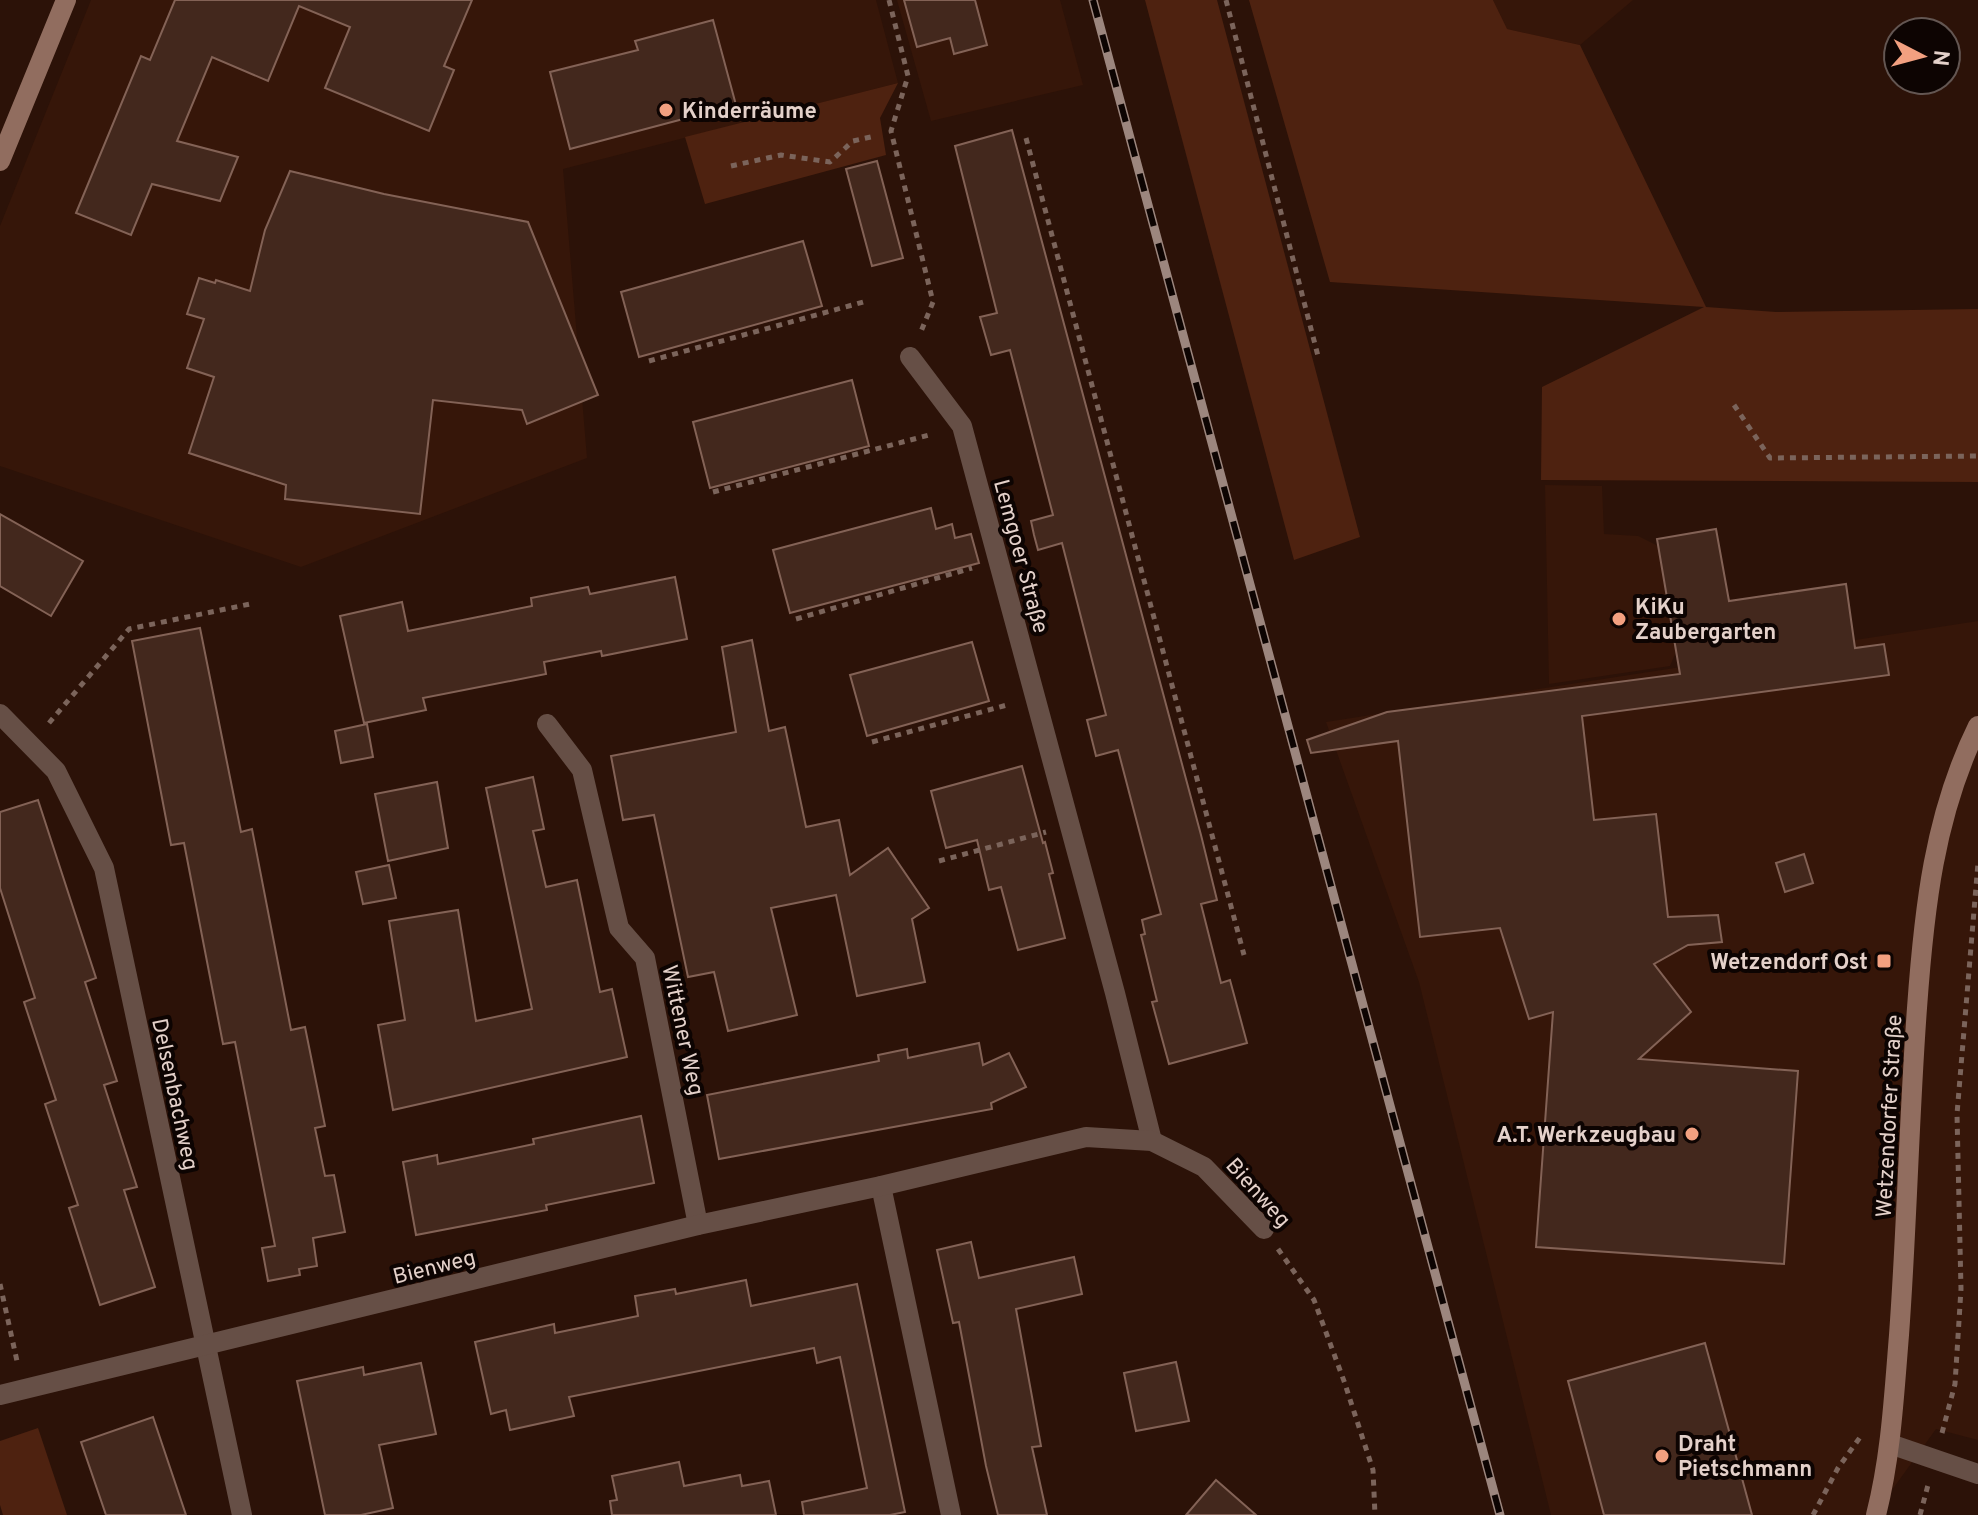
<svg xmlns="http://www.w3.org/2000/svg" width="1978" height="1515" font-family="Overpass,sans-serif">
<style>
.built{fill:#361609}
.green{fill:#4e2210}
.building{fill:#43281d;stroke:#836256;stroke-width:2}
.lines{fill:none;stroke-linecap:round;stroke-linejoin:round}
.path{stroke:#7b645b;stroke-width:5;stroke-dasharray:6 6;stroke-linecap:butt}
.street{stroke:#664f46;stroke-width:20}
.secondary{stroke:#916d5f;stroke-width:20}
.rail-casing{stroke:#9c867e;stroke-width:9}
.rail{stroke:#0d0402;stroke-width:6;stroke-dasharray:18;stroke-linecap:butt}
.poi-dot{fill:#f2a080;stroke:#0d0402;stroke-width:3}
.labels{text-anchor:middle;stroke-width:8;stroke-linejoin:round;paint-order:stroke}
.poi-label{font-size:22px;font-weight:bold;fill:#e4d1ca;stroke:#0d0402;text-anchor:start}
.street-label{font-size:22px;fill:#e4d1ca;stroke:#0d0402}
</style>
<rect width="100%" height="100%" fill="#2c1208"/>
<g class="built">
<polygon points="91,0 876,0 898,83 563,169 587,458 301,567 0,466 0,226"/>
<polygon points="897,0 1060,0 1083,85 931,121"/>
<polygon points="1493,0 1633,0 1580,45 1506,29"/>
<polygon points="1545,485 1602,486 1604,534 1638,536 1710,572 1670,666 1549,684"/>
<polygon points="1978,621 1978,1440 1936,1429 1874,1515 1551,1515 1419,982 1326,722"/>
</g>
<g class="green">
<polygon points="1145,0 1217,0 1360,537 1294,560"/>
<polygon points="1249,0 1493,0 1507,29 1580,45 1706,307 1776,312 1978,309 1978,482 1541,480 1542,387 1704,307 1330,282"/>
<polygon points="898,83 880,118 886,155 705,204 685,137"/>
<polygon points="38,1428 67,1515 3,1515 0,1505 0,1441"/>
</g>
<g class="building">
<polygon points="175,0 472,0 444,66 454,70 429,131 325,88 350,27 299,6 268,81 212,57 177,141 238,157 220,201 152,184 131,235 76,213 141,56 150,60"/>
<polygon points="904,0 975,0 987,45 954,54 950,38 917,47"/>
<polygon points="713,20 736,105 570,149 550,72 638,50 635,41"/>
<polygon points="1012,130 1201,835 1217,900 1201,904 1221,983 1230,980 1247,1043 1169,1064 1152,1002 1157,1001 1141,935 1145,934 1142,920 1161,914 1118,750 1096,756 1087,720 1106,715 1062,543 1038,550 1034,535 1031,521 1053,515 1010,350 991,355 980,317 997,313 955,146"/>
<polygon points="877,161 903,258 872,266 846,169"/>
<polygon points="290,171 384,194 528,222 598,395 527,424 522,410 433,400 420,514 285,499 286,485 189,453 214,377 187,368 204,319 187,314 199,278 215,283 216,280 250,291 265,230"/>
<polygon points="803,241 822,306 639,357 621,292"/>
<polygon points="852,380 869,446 710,488 693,422"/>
<polygon points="931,508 936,529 952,524 955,538 971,534 979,563 790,613 773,550"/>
<polygon points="0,514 83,561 51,616 0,586"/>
<polygon points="1716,529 1729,601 1846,584 1855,648 1884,644 1889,675 1582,716 1594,820 1656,814 1668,917 1718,915 1722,942 1688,945 1654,964 1691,1012 1639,1059 1798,1071 1784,1264 1536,1247 1553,1012 1529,1019 1500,928 1420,937 1398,741 1311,753 1307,740 1387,712 1680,674 1657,539"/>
<polygon points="675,577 687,639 602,656 601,651 544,662 546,674 423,698 426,710 364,723 340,616 402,602 408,631 532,606 531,598 588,587 590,594"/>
<polygon points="200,628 241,832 252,829 291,1030 305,1027 325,1126 315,1128 325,1176 334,1175 345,1232 313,1238 317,1266 299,1269 300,1275 268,1281 262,1248 275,1246 235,1042 223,1044 184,843 171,845 132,641"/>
<polygon points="752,640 769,731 785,727 806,827 839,820 850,875 888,848 929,908 912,919 925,982 857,996 836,895 771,908 797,1015 728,1031 714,972 688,977 654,815 623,820 611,756 736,732 722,647"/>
<polygon points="972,642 989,701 867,736 850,675"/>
<polygon points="367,724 373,757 341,763 335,731"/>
<polygon points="1022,766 1043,843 1045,842 1053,873 1049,874 1065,938 1018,950 1001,887 989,890 977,840 946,848 931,791"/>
<polygon points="533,777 544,829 533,831 546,887 577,880 600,992 612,989 627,1057 393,1110 378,1025 405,1020 389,921 458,910 476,1021 532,1009 486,788"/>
<polygon points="437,782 448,848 388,861 375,794"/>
<polygon points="38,800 96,978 85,982 117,1081 104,1085 137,1187 124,1190 155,1287 100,1305 69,1208 78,1205 45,1104 56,1100 24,1002 35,998 0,888 0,812"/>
<polygon points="1804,854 1813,883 1785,892 1776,863"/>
<polygon points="389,865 396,898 363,904 356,872"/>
<polygon points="979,1043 983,1065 1009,1053 1026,1087 991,1103 992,1109 719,1159 707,1095 879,1061 878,1055 907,1049 908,1058"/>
<polygon points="641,1116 654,1183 546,1205 547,1210 416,1235 403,1162 437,1155 438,1164 534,1144 533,1139"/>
<polygon points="971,1242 979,1278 1074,1257 1082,1294 1016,1309 1041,1446 1032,1447 1047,1515 998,1515 986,1466 959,1322 953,1323 937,1250"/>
<polygon points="746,1280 751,1306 857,1284 905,1512 890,1515 804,1515 802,1502 867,1488 840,1357 817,1363 814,1348 569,1397 574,1416 510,1430 506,1410 491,1414 475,1342 554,1324 555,1333 638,1316 635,1296 675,1289 676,1294"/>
<polygon points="1705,1343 1752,1515 1604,1515 1568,1381"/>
<polygon points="1176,1362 1189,1421 1136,1431 1124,1373"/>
<polygon points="421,1363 436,1434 379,1445 393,1508 361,1515 325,1515 297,1381 363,1367 364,1375"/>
<polygon points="153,1417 186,1515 106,1515 81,1442"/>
<polygon points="679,1462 684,1486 740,1475 742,1486 769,1481 776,1515 612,1515 610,1501 617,1500 612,1476"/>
<polygon points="1216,1480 1256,1515 1186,1515"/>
</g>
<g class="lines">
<g class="path">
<polyline points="889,0 908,76 891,131 933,302 920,334"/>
<polyline points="1226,0 1318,356"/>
<polyline points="1026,138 1244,955"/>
<polyline points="731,166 781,155 830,162 853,141 875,136"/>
<polyline points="649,361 867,301"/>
<polyline points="1734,405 1770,458 1978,456"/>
<polyline points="713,492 933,434"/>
<polyline points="796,619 972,568"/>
<polyline points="49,723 129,629 250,604"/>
<polyline points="872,742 1007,705"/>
<polyline points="939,861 1046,832"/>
<polyline points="1278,1249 1314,1300 1344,1381 1373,1470 1375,1515"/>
<polyline points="0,1284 17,1361"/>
<polyline points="1942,1433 1955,1384 1961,1289 1957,1114 1978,863"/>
<polyline points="1813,1515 1838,1468 1861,1436"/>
<polyline points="1920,1515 1928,1485"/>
</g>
<g class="street">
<polyline points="910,357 962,426 1115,993 1152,1141"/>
<polyline points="0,714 56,771 104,868 242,1515"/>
<polyline points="547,724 582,770 619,928 645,958 698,1225"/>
<polyline points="881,1186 951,1515"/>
<polyline points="0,1395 698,1225 881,1186 1086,1137 1152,1141 1204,1167 1264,1229"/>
<polyline points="1890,1444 1978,1474"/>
</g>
<g class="secondary">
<polyline points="0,161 66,0"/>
<path d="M1876,1515C1891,1456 1894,1396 1899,1335C1907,1226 1909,1117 1917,1008C1924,910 1934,815 1978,726"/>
</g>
<defs>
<polyline id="rail" points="1093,0 1500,1515"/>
</defs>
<use href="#rail" class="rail-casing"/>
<use href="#rail" class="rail"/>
</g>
<g class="poi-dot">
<circle cx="666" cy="110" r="8"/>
<circle cx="1619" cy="619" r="8"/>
<rect x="1876" y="953" width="16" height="16" rx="4"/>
<circle cx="1692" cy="1134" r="8"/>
<circle cx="1662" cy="1456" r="8"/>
</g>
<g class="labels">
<g class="poi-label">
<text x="682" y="118">Kinderräume</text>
<text x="1635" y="614">KiKu<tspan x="1635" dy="25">Zaubergarten</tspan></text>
<text x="1868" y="969" text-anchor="end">Wetzendorf Ost</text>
<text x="1676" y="1142" text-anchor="end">A.T. Werkzeugbau</text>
<text x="1678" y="1451">Draht<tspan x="1678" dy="25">Pietschmann</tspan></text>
</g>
<g class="street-label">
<text transform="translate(1022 556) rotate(75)" y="8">Lemgoer Straße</text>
<text transform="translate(684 1030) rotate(78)" y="8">Wittener Weg</text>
<text transform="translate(176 1094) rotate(78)" y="8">Delsenbachweg</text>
<text transform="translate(1888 1116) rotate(-87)" y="8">Wetzendorfer Straße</text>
<text transform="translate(1259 1192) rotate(48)" y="8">Bienweg</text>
<text transform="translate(434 1266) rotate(-14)" y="8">Bienweg</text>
</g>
</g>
<g transform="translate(1922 56) rotate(96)"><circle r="38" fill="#0d0402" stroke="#635652" stroke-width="2"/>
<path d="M0-6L14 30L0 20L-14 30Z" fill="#f2a080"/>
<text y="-12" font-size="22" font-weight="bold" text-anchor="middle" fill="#e4d1ca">N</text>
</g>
</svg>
